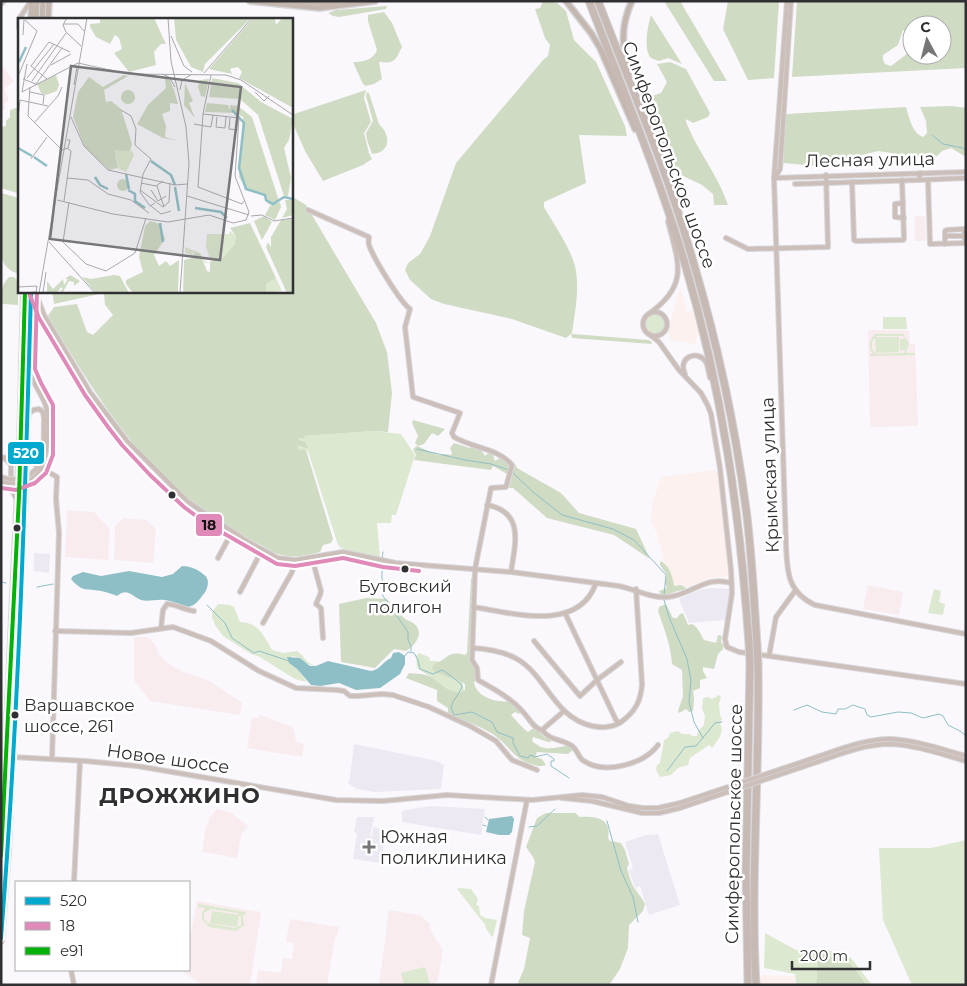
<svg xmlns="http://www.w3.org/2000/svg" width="967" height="986" font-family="Montserrat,sans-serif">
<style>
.commercial{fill:#fcf1ee}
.built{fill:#ece9f3}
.education{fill:#f8ecef}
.green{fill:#dce8cf;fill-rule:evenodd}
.forest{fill:#d0dbc3;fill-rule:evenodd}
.water{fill:#8fbfc6}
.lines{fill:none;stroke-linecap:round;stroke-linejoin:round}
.stream{stroke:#8fbfc6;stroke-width:1}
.minor-casing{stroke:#d6d5d8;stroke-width:6}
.major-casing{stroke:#d6d5d8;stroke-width:8}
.highway-casing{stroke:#d6d5d8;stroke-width:9}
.minor{stroke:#ccbfb9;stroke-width:4}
.major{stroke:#c4b7b0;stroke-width:5}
.highway{stroke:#c7b9b4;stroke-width:7}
.minor-bridge-casing{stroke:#d6d5d8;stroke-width:6;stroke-linecap:butt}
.highway-bridge-casing{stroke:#d6d5d8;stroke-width:9;stroke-linecap:butt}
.minor-bridge{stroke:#ccbfb9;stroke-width:4}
.highway-bridge{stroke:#c7b9b4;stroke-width:7}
.bus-1-casing{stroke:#fff;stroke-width:8}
.bus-2-casing{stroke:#fff;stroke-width:8}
.bus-3-casing{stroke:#fff;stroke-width:8}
.bus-1{stroke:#00a9ce;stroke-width:4}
.bus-2{stroke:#e08aba;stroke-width:4}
.bus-3{stroke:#04b109;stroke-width:4}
.bus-dot{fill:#303032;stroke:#fff;stroke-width:2}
.poi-dot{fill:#777679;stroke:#fff;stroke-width:2}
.labels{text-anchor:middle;stroke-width:5;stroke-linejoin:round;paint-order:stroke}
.bus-label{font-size:17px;fill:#303032;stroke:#fff}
.street-label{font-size:18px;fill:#303032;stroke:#fff}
.poi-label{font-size:18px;fill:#303032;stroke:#fff;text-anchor:start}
.district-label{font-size:22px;font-weight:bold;letter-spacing:1px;fill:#303032;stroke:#fff}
.inset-river{fill:none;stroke:#8fbfc6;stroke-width:2.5}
.inset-road{fill:none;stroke:#a9a8ac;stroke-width:1}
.view{fill:#777679;fill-opacity:0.15;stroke:#777679;stroke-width:2.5}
.inset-edge{fill:none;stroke:#303032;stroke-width:2.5}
.line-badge{stroke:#fff;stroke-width:2}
.badge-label{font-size:14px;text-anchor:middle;font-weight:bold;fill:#fff}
.pale-badge-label{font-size:14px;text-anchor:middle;font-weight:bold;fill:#111}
</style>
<rect width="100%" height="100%" fill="#faf8fd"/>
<g class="commercial">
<polygon points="681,290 687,312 689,312 691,309 694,310 700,334 697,336 695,344 671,340 668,331 679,291"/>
<polygon points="714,470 718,473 725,524 728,574 726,577 711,578 686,588 681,585 674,586 668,568 665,566 657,533 651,523 652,503 662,477"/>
<polygon points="763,975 795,976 795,985 760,985 760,978"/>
</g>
<g class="built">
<polygon points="34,553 50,554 49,573 34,571"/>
<polygon points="710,588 730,589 726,620 689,623 679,599 700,590"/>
<polygon points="354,744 437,761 444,765 441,789 375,792 357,789 348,783 350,777"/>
<polygon points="101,791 118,791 118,805 116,806 101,806"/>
<polygon points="431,806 485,809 481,835 402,822 402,812 405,810"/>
<polygon points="357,817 374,817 370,836 372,836 373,827 384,829 386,833 381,863 353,859 357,834 354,832"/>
<polygon points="658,834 680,905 649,915 640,886 635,888 629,870 633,868 625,842 646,835"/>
</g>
<g class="education">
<polygon points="1,65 14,81 4,89 9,99 4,105 5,109 1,112"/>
<polygon points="916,216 925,216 926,241 915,241 914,218"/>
<polygon points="868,330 909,330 910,344 915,344 918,426 870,427"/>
<polygon points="67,510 94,512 110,529 108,560 65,557"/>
<polygon points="123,518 146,520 156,529 153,563 114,560 115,526"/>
<polygon points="868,585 903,592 899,615 863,609"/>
<polygon points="134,637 147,637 155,644 159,655 169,664 181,671 210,681 242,703 240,715 150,701 134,680"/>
<polygon points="260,715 293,727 296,741 304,744 302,757 247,748 252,717 258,718"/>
<polygon points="217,809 230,812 248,826 241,835 237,858 202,852 206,825 208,825 209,818"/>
<polygon points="197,901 261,912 250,985 201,984 180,970 189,970 189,944"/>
<polygon points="389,910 420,915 430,924 430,930 443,950 438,981 432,985 379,985"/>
<polygon points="290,919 339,927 337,936 335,938 327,985 256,985 258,970 281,973 283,958 292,959 294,943 286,942"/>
</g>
<g class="green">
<circle cx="655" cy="324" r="10"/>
<polygon points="906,317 907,329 883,329 883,317"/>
<path d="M875,334H903L909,343L906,353H915V355L870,356V354H873C868,347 869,340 875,334ZM903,336L905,339H900V350H906L903,353L876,354L872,349V342L876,336Z"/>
<polygon points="875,337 899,337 899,352 876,353"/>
<polygon points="374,431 401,434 415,455 396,515 392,515 391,523 377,523 380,558 341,548 338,545 308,451 298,449 297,446 302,447 303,442 299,440 299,438 302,439 304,436"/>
<polygon points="934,589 941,591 939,602 945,604 943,615 928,613"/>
<path d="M218,604L229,605L234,607L240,622C258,622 264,636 272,650L283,653L297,651C305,656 305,663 316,666C306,666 302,657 292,656L289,663L297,669L307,682L295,679L258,656L251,654L223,636L215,625L212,617V612Z"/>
<polygon points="419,653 429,657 430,661 437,661 461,678 464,690 454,693 442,688 438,682 417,668 416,656"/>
<path d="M719,695L721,697L719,703L720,716L722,718L720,723C725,731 718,741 712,748L709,745L690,758L688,765L678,768L671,775L660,777L656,770L657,765L660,763L664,740L668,738L670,733L678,731L682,734H690L692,736H697L698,731L704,725L705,716L702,709L703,698L708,697L712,699Z"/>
<polygon points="966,840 966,985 912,985 883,920 879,848 931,848"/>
<polygon points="459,888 471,889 478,899 476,905 479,906 480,915 485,918 497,920 493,936 492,937 485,927 486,926 457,889"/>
<path d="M198,904L246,912L245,915H243L244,925L236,931L209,927L202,919V913L205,908L198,907ZM211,909L237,913L241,917V925L235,928L207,923L204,919V913Z"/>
<polygon points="212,911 239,915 237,927 210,923"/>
<polygon points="765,933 796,950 831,951 851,958 872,985 867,985 850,963 818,960 816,985 796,985 795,974 764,968"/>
<polygon points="425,967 430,984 404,985 401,973"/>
</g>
<g class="forest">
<path d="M543,1L557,3L566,11L574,40L596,62L625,126L627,136L579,135L586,183L544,202V207C554,225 569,245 575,266C580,287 575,312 572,333L566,338L512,319L444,304L431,299L410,280L405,270L408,263L420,254L430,236L456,163L543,60L548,56L550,45L545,38L535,9L540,8Z"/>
<polygon points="664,1 680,1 727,81 714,81"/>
<polygon points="728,1 779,1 774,78 748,80 723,29"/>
<path d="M797,1H966V68L792,77ZM912,25H942V55H912V50L891,66L885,64L883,60V55L898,45L903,30L910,34L912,40Z"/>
<polygon points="387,6 386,9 339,17 333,16 328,13 336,10"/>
<path d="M384,12L392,23L402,47C395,60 396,64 379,62L382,79L374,84L365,86L362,82L353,62C364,62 373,60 377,50L368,21V15Z"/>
<path d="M651,15L682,64L668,58L659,61C656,60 653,59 651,58C643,50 648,24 651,15Z"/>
<path d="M670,62L686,69L710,113L708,117L693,123L686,119V122C698,152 718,175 728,205H714L713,194L702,185L679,174L671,162L672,150L660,142L658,129L646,98L661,93L667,82L657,64Z"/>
<polygon points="366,90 364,98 371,122 364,133 369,153 372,159 363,165 323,181 305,151 291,119 291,115"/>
<path d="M367,92L369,93L379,124C391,135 391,153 372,154L367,140L366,133L373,121L366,96Z"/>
<path d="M952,106L966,108V157L951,148L942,151L937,156L917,157L878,151L817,166L783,163L786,114L906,107C909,117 912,133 923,137L927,133L926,121L920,107Z"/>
<polygon points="19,107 19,175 17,193 1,188 1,127 6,126 6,121 10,117 10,110"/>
<path d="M1,193L19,198V274C11,272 5,267 2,259Z"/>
<path d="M291,196L306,205L376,323L387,352L392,393L388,432L374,431L304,436V439L299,438V440L305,442L308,448L298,446V449L306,450L333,539L331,543L323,545L320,552C304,556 291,559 275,553C245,536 212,520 185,497C127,447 87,381 48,316L54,307L77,304L87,332L93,335L113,315L105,305L104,293L54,304L52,291H291Z"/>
<path d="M9,277H14L18,281V305L4,304L1,303C1,292 1,285 9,277Z"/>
<polygon points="573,334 648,340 651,341 652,344 572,338 571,335"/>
<polygon points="413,420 445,429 438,436 432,433 424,444 418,446 415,443 418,436 412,423"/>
<polygon points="454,443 470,448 472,445 480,448 485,456 489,452 492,452 495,461 500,458 506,460 509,465 507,474 493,466 491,470 414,460 416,455 413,449 417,446 438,455 446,454 451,455 452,453 450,448"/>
<polygon points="515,464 517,468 561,493 579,513 636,529 650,559 614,535 547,518 513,488 509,488"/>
<path d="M660,561C669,564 673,577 674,586L681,585L686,588L684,590C675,590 670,596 661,595L659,591L667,588L665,582L667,575L660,565Z"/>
<path d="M473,576L475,578L472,660C477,666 478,676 474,683C477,697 496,703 509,701L522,709L519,714L515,712L511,715C517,721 521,727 528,732L535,727L544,737L550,739L551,742H548L533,737L532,741C547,754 553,746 569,746L573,750L568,754L537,752L535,757L542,759L546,765C539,767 538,766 531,764C513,759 507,742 491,733C478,725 462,720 448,714V708L437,701V690L406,678L409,673C414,674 420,673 425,675C440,678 447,698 465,690V684C455,677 441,677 432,669L434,664C449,659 447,650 465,655L467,653L471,579Z"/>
<path d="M366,598L387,599C392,605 397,612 403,617C406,620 410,621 413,623C426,632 415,646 406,651L394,649L375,668L341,662L339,604Z"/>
<path d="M666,604L673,618H677L680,614L683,613L688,625L692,624C699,628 700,634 704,640L716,643L718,635L722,636L721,642L724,645L723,649L718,654L714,669L703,667V671L707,678L700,680V688L693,691L694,699L693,711L689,712L686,709L679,713L678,711L683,696L682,670L672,664C671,646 664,628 658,611L659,607Z"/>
<path d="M546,813H575L580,817C595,816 612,818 608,838L610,841L621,843L625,850L629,864L627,868C629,874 631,884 635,889C639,895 642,898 645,904L643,911L629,925L628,948L620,969L609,985H517L524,969L530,938L522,935L524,911L535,862L533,857L526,847L537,818Z"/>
<polygon points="824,955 850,963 867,985 816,985 818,959"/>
</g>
<g class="water">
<path d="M182,566C189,566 198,569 203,574C208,577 209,582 207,588C206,592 202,596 199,600C186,615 179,601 164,600C157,599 148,602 141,600C132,597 128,587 117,596C112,594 107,592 101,591C86,588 83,593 71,579L73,576L83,572L101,576L129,571L162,577L173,574Z"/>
<path d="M399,652L405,656V664L400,674L380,688L356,690L339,683L320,686L311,685L297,669L289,663L287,657L300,658L310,666H316L328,661L371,671C380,670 383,661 391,658L393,653Z"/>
<polygon points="512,816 514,819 512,832 509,835 499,835 486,832 489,819"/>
</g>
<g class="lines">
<g class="stream">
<polyline points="932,135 943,144 963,148 966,151"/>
<polyline points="417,449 465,460 491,464 509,470"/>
<polyline points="512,472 533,492 562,515 613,529 634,540 666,575 664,595"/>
<polyline points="382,558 383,552"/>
<polyline points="382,564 382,579 384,583 381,587 383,596 408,632 408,640 411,646 411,651"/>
<polyline points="1,582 6,583"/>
<polyline points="37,587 53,584"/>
<polyline points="664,600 669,617 687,659 691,680 689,702 694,722 703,738"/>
<polyline points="207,605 225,623 232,638 254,653 259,651 289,661"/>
<path d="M404,657L408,652L414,653L418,660L420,669L433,674L442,670L447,673L461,684L462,687C459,695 453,699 451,707L454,715L472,712L492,722L497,732L513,738V743L520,756L528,758L530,755L535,757L547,754L554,759V761H551V766L569,778"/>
<polyline points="794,710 807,705 822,712 836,714 838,709 845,709 853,705 865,709 867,715 871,717 898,712 911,713 923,718 939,714 943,716 948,725 960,731 966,736"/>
<polyline points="667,771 685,747 696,746 715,723 722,722"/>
<polyline points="485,817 488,820"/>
<polyline points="607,821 621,871 633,897 638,922"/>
<polyline points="483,825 486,826"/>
<polyline points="529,827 537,826 555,809"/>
</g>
<defs>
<g id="minor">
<path d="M787,1L774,178L786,544C787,571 787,592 815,605L966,634"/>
<polyline points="1,4 4,1"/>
<polyline points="19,19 31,1"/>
<polyline points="19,22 19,28"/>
<polyline points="776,176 780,169 791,1"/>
<polyline points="774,178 966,172"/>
<polyline points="919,180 966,178"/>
<polyline points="928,180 930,244 966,243"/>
<polyline points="852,182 854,240 856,241 903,240 904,239 902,180"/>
<polyline points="795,184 919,180 920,173"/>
<polyline points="903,203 895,204 895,217 904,218"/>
<path d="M308,210L369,237C369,239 368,243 369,245C373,257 400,302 410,309L405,327L413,397L460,413L452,433L454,437C472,448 498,448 512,465L506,487L491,488L475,569L472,660L477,668L478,680C494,689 511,698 523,712C529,718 534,729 542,730L564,711"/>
<polyline points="945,236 965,236"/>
<polyline points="726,238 748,249 828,247 826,175"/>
<polyline points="945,244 945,231 947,230 964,229 965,243"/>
<path d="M35,291L44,315L90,392L127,441L188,502L245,540L278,558L295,560L343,552L396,563L511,572L619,586C634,589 653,599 668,597C692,595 705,575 731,583"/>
<circle cx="655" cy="324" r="12"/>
<path d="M650,313C690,284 678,262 668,221"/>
<polyline points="650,335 659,342 679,370 701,393 708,406 711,414 720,468 731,570 732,593 725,639 727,647 739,652 769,656 966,684"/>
<path d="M30,373C36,390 48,401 48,419"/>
<path d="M685,374C677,357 698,349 706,362C708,367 709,373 710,378"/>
<polyline points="28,415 33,410 39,409 43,412 44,419"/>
<polyline points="28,455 31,462 57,477 56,499 59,533 52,759"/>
<polyline points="1,458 12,457 18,451"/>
<polyline points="2,487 7,487 11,478 11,464 4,458"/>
<polyline points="3,488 12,491 16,498"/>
<path d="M487,505C525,512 515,544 511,572"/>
<polyline points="218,558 232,532"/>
<polyline points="312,558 321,591 320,595 316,604 321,608 323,638"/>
<polyline points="240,592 262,550"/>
<path d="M473,607C512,613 579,633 596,583"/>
<polyline points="565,613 616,720 619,723"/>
<polyline points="263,623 292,572 295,560"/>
<path d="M161,628L163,610L167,604C176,604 184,610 194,611"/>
<polyline points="55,631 131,633 173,627 211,641 259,671 296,688 337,690 344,691 350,696 358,696 382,694 393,695 429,707 470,726 496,741 512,760 537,770"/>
<polyline points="534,641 580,696 597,680 621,662"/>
<path d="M473,648C488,649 503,651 517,659C546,675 554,718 592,726C602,728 612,728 621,722C635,712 641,701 642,684L636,589"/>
<polyline points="769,656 776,617 795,591"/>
<path d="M542,730C550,741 562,739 572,746C578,750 578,758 584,761C605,775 644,764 658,745"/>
<polyline points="13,757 85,761 137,766 336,800 383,801 447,795 532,800 582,795 602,797 629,806 643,808 658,808 680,803"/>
<path d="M814,758C838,750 864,739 890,739C915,740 941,749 966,756"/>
<path d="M814,763C838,755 864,744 890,744C916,745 941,754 966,761"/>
<polyline points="562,798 592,801 642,813 659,813 680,808"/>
<polyline points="74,882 80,761"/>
<polyline points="71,970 74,985"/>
<polyline points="491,985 527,800"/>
</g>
<g id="major">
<polyline points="250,1 319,8 375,1"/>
<polyline points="291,1 325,3 339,1"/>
<polyline points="566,1 591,33 600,48 635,129"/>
<polyline points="31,19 32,1"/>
<polyline points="36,19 37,1"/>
<polyline points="42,19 43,1"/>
<polyline points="48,19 49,1"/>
<path d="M629,73C622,47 620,26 632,1"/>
<polyline points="1,856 20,446 24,291"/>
<polyline points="1,941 8,850 25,496 31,291"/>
</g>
<g id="highway">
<path d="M589,1C622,88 659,175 685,264C722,389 740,514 749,644"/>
<path d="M598,1C631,87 668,172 693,261C717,342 735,425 746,509C752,554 754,600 757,645"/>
<polyline points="748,985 746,872 750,663"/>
<path d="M756,985C750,878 760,771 758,664"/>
</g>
</defs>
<use href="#minor" class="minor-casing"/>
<use href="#major" class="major-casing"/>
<use href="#highway" class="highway-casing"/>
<use href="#minor" class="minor"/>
<use href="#major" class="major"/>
<use href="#highway" class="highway"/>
<defs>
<g id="minor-bridge">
<path d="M1,477C9,480 17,480 25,477C48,468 43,439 44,419"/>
<path d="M1,482C48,493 47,451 48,419"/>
<polyline points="680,803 814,758"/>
<polyline points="680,808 814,763"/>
</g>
<g id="highway-bridge">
<polyline points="749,644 750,663"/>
<polyline points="757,645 758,664"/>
</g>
</defs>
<use href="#minor-bridge" class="minor-bridge-casing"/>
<use href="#highway-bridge" class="highway-bridge-casing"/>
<use href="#minor-bridge" class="minor-bridge"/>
<use href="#highway-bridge" class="highway-bridge"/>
<defs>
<path id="bus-1" d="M1,938C18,723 25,507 31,291"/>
<g id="bus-2">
<polyline points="29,293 39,318 85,395 108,427 122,445 150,475 184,507 204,522 277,564 295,566 343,558 383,567 419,571"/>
<polyline points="1,488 16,490 35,483 46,473 53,455 53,405 41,383 35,369 37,291"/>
</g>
<polyline id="bus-3" points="1,856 19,496 25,291"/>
</defs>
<use href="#bus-1" class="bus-1-casing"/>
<use href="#bus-2" class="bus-2-casing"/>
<use href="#bus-3" class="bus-3-casing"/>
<use href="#bus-1" class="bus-1"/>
<use href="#bus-2" class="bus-2"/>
<use href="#bus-3" class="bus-3"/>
</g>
<g class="bus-dot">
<circle cx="172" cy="495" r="4.5"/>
<circle cx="17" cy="528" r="4.5"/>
<circle cx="405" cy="569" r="4.5"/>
<circle cx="15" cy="715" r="4.5"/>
</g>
<path class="poi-dot" d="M366.5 839.5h5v5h5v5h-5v5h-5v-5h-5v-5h5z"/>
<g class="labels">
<g class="bus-label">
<text x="405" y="592">Бутовский<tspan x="405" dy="21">полигон</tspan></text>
<text x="24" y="711" text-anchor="start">Варшавское<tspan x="24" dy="21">шоссе, 261</tspan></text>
</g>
<g class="street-label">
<text transform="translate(669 155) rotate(70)" y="6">Симферопольское шоссе</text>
<text transform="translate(870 160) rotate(-1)" y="6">Лесная улица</text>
<text transform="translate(770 475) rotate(-92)" y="6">Крымская улица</text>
<text transform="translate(168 759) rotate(8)" y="6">Новое шоссе</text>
<text transform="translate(734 824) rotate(-89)" y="6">Симферопольское шоссе</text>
</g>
<g class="poi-label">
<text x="380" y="843">Южная<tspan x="380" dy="21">поликлиника</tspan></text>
</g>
<g class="district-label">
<text x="180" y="803">ДРОЖЖИНО</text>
</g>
</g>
<g transform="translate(18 18)">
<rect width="275" height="275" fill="#faf8fd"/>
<path d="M97,131L114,133L116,137L108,154L101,151ZM212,213L218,218L216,227L201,244L187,245L182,236L176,234L172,241V236L167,235V229L182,235L188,244H193L188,229L189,216H211ZM258,260L264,273L248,275V266Z" fill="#dce8cf"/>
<path d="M82,0H136L148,26H143L136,34L138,47L111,54L96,35L104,31L101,20L97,17L92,26L78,19L72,9V6L82,5ZM156,0H233L187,46L185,54L173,49L158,22ZM235,0H257L258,7L264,0H275V90L221,60L224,54L220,49L212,51L214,56L191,51ZM38,57L41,67L39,73L28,77L23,75L19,66ZM106,57L110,58L86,72L88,84L93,83L103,91L114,126L112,133L97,132L100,150L91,152L67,129L55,99L60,74L71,59L85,69ZM138,59H145L152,62L156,72L160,86L152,85V93L144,96L148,108L147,119L160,123L145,120L119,106L130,87L148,70L147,61ZM194,60L220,65L243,84L275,101L271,122L266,130L273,160L270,178H266L240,97L222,81L191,79ZM191,61L187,79L183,78L180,69L182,62ZM167,65L175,83L171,85L177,100L166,87ZM103 79a7 7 0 1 1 14 0a7 7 0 1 1-14 0ZM189,85L210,87L212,92V87L220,88L234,99L261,183L252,187L247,183V178L228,171L221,159L225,99L217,95L187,94ZM99 167a6 6 0 1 1 12 0a6 6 0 1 1-12 0ZM267,182H275V197L264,200L269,191ZM262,184L263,189L257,202L247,197L252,188ZM246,198L254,204L244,222L236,203ZM275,200V275H269L248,229L250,224L253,229V219L263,202ZM132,203L142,206L147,221L136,237L141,248L148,243L152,248L161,242L160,275H115L108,266V262L125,254L121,239L127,208ZM232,205L258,260L248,266V275H165L166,242L174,240L177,234L182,236L189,253L192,254V245L196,242L201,244L216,227L218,218L212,210ZM52,257L62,263L56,268V264L51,263L45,274L42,273L45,271L43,269L39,275H29V263L35,271L45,261L46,267L50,261H47ZM96,257L102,258L111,275H78L64,259L73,261Z" fill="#d0dbc3"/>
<path class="inset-river" d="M1,44L8,29M214,92L226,105L221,150L228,171L247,177L248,182L255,186L266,179L275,181M0,130L14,138M16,139L29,148M133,143L153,157L157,167M108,156L111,171M77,159L82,167L90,171M157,169L161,193M110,172L117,176V183L127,190M177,190L203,194L209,200M142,205L145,224"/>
<path class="inset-road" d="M49,0L45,7L48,14L63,28M150,0L153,43L168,109L171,145L162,275M45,6H60L66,13M5,17L6,2M153,18L166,48L174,54M60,45L110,56L208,57L223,62L275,97M9,46L4,74L60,45M33,47L53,36M186,55L234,0M1,56L19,13L7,2M144,56L151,59L157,69M9,60L36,26M5,61L18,66L44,30M29,61L13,48L31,24L52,34M14,63L48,15M56,67L59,49M12,69L10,98L44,132L50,130L52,122H49M162,72L164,62L173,57M12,74L26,77L25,86M237,74L246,83L251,78M103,92L113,98L118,111L117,127L133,141L125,156L122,174L132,188L137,185M53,99L66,128L90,152L157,167L169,166M199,99L198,109L207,110L208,99M0,100L2,82L30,88M212,100L211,111L220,112M16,105L40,78L44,69M176,106L193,109L195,97M13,141L29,119M49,160L70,162L90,176L113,182L131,195M123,165L138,168L145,163M139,168L146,189M180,169L185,96L193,57M180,169L224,186L226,183M122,172L145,189L151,184L152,165M133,172L140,183L148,178M169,178L231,197M39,182L95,196L150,204L191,197L215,205L228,202L231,194L217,158L221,100L185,96M46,183L53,133L49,130M51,184L45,224L68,246L88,253L117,235L128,200M133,188L143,196L153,193M233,198L244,197L256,203L275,200M31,224L77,275M0,269L19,268L18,275M3,275L18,274M21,275L69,0M25,275L28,254"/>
<path class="view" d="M53,48L223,69L202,242L32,221Z"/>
<rect width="275" height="275" class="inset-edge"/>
</g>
<g class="line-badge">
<rect x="7" y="441" width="38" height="24" rx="5" fill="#00a9ce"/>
<rect x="195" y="513" width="28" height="24" rx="5" fill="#e08aba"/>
</g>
<g class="badge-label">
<text x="26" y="458">520</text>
</g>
<g class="pale-badge-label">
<text x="209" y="530">18</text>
</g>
<rect width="967" height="986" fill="none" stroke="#303032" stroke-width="5"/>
<rect x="15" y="881" width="175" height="90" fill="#ffffff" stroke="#acacad"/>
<rect x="25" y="897" width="25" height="8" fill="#00a9ce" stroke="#acacad"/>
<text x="60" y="906" font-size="15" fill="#303032">520</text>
<rect x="25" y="922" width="25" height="8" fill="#e08aba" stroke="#acacad"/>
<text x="60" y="931" font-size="15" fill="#303032">18</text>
<rect x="25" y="947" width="25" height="8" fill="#04b109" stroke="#acacad"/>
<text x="60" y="956" font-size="15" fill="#303032">е91</text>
<g transform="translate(927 40) rotate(353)"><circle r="24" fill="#ffffff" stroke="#acacad"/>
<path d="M0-4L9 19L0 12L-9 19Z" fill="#777679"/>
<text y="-8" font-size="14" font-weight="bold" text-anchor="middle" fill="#303032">С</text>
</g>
<path d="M792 961v8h78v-8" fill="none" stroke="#303032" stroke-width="2.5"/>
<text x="800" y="961" font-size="15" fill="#303032" stroke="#ffffff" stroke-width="4" paint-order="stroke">200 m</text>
</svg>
